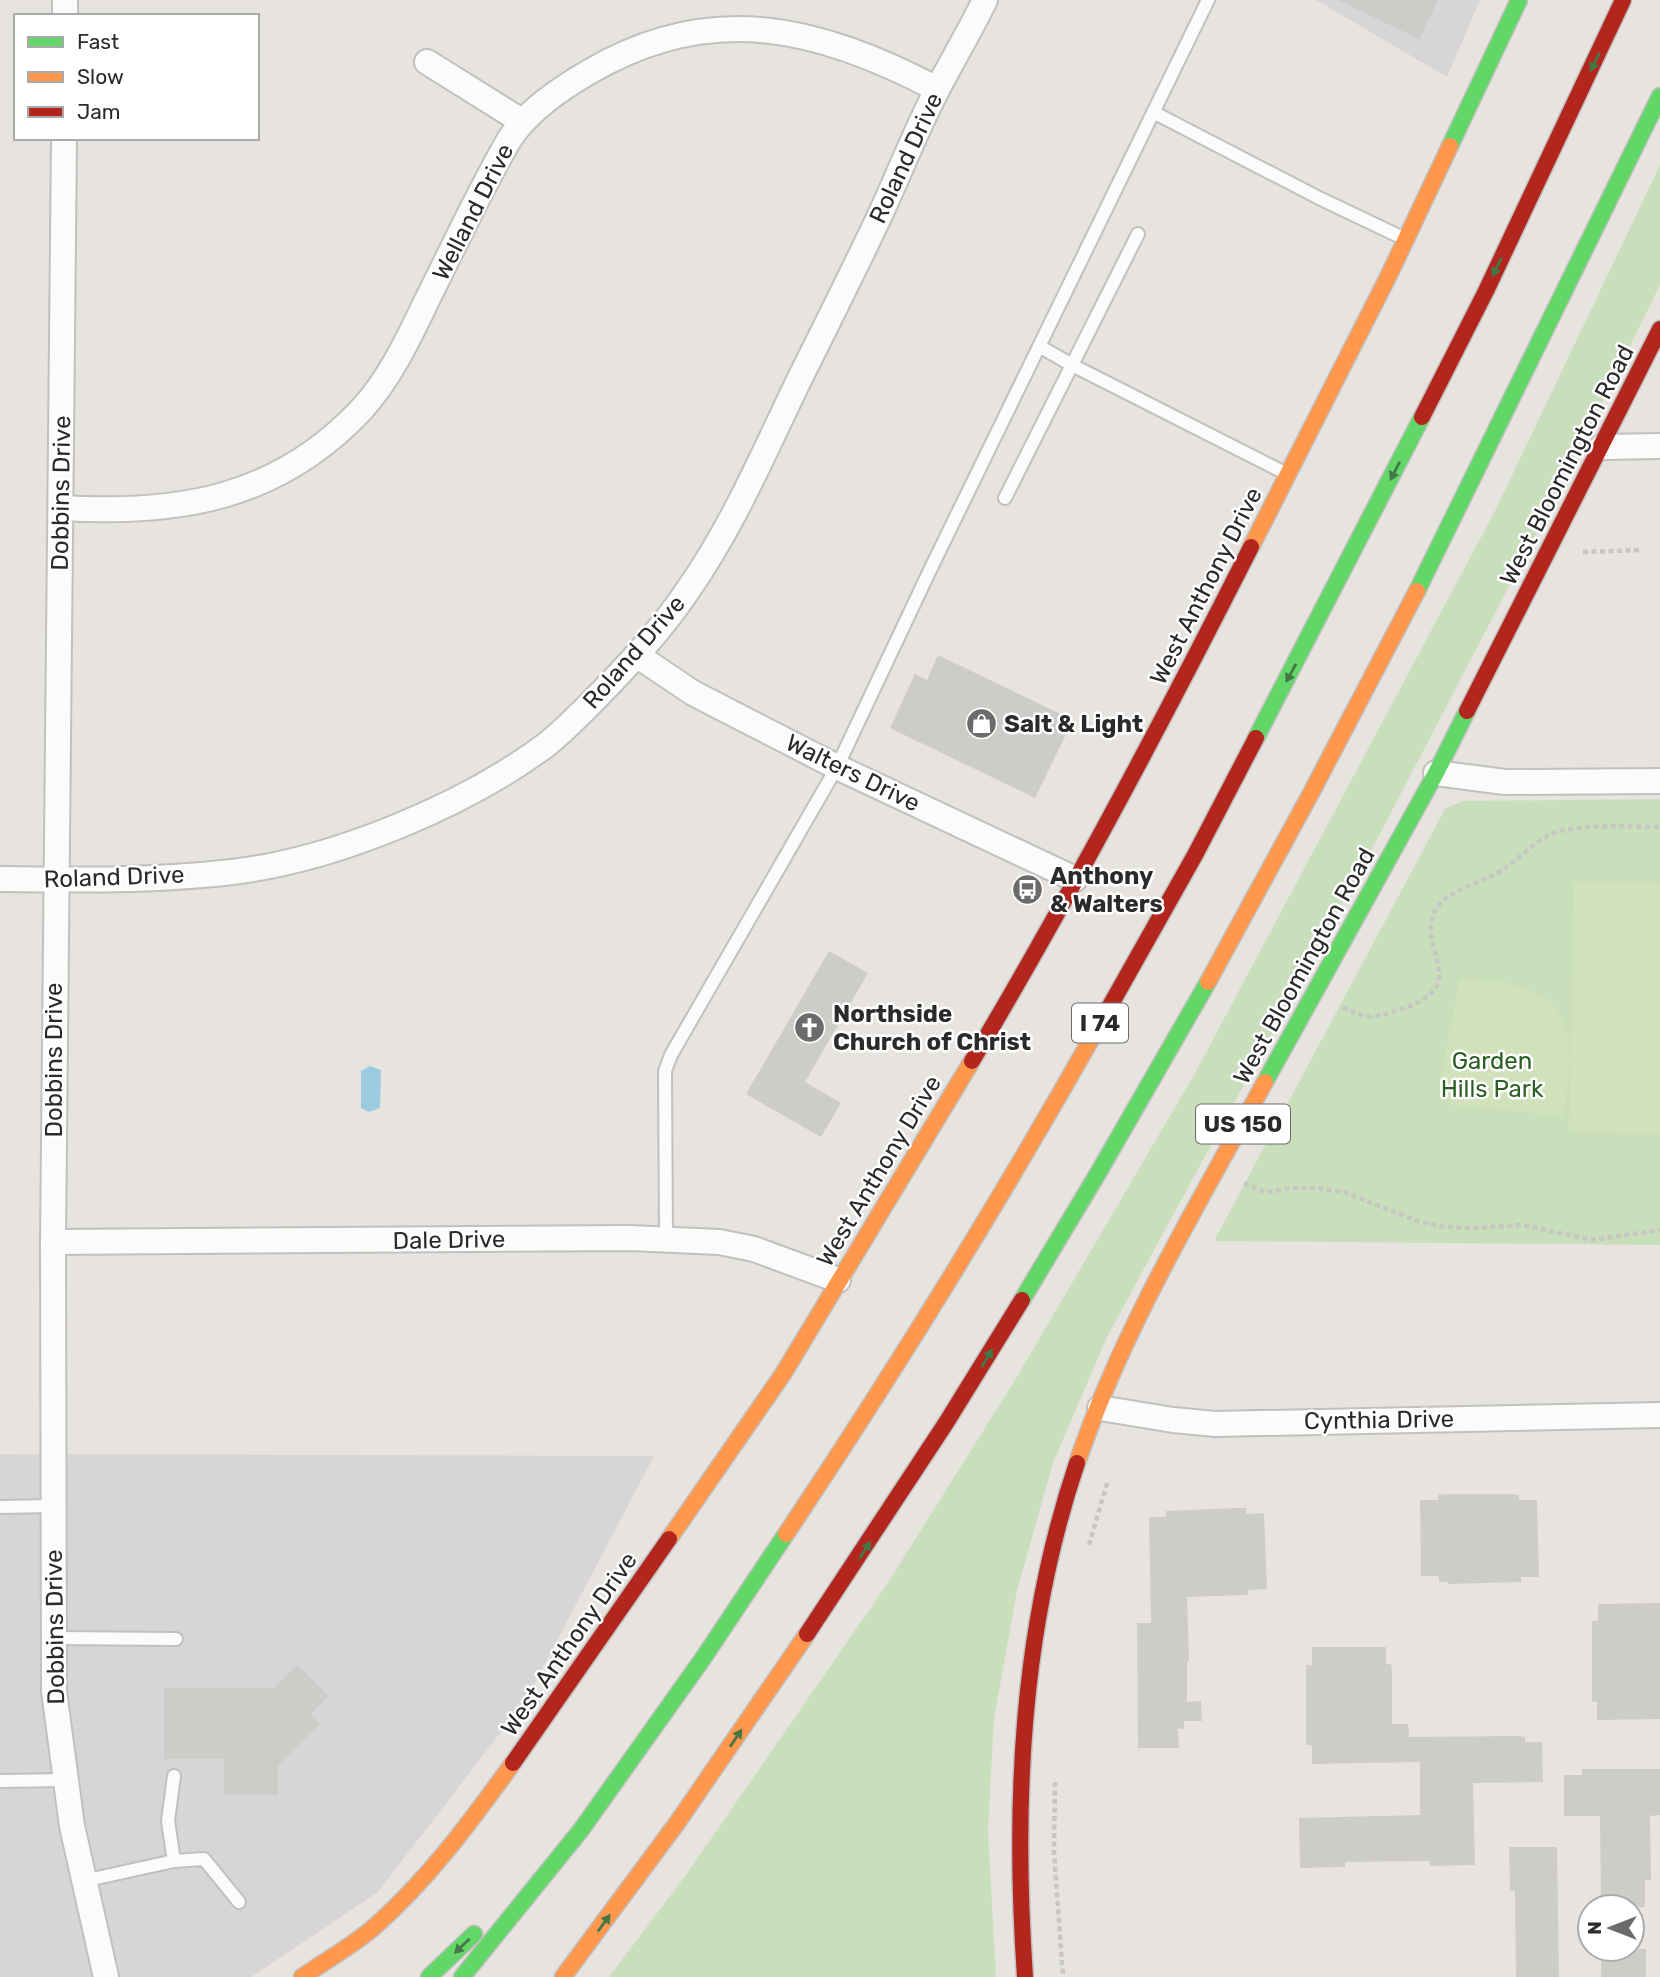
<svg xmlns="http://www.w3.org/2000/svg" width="1660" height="1977" font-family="Rubik,sans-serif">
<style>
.industrial{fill:#d8d5d7}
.green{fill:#c9dfbc}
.pitch{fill:#d1e2bb}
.water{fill:#9bcae1}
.building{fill:#ceccc9}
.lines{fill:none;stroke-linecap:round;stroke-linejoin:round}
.lane-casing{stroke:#c1c0c0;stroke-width:16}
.street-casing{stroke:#c1c0c0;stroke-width:28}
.fast-casing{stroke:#c1c0c0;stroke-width:19}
.slow-casing{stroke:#c1c0c0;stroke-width:19}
.jam-casing{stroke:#c1c0c0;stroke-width:19}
.path{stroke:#c6c6c5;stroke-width:4.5;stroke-dasharray:5 3.5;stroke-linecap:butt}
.lane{stroke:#fbfbfa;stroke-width:12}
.street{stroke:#fbfbfa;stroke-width:24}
.fast{stroke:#63d668;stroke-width:16}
.slow{stroke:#ff974d;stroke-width:16}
.jam{stroke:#b3261e;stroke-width:16}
.oneway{fill:#447746}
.labels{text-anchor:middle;stroke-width:5;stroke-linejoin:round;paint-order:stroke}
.shield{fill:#fff;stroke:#6a6a6a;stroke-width:2}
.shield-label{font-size:23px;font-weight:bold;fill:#2a2a2a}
.street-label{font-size:24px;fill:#2a2a2a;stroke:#fff}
.poi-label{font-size:24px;font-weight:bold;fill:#2a2a2a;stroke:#fff;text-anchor:start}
.park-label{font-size:24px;fill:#2a5e22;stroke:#fff}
</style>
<rect width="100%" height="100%" fill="#e7e4e0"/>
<g class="industrial">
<polygon points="1316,0 1480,0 1447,77"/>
<polygon points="0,1454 654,1456 527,1698 378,1892 251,1977 0,1977"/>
</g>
<g class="green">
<polygon points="1660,165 1660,285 1541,525 1382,830 1107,1337 1053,1463 1017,1591 994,1719 988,1830 996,1977 609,1977 688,1872 887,1584 1015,1380 1194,1075 1496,509"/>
<polygon points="1660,799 1660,1245 1214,1241 1445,809 1463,801"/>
</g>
<g class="pitch">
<polygon points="1574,882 1660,883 1660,1134 1569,1132"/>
<path d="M1460,979C1565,981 1580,1018 1563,1116L1451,1105L1441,1080Z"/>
</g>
<polygon class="water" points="370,1066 381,1070 380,1108 369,1112 361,1108 361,1071"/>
<g class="building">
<polygon points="1338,0 1438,0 1419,39"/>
<polygon points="938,655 1073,720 1035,798 890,728 915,674 927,680"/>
<polygon points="829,951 868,973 805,1082 841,1103 821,1137 746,1094"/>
<polygon points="1447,1494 1510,1494 1519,1495 1519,1500 1537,1500 1539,1577 1521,1577 1521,1582 1448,1584 1448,1582 1439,1582 1439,1576 1421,1576 1420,1500 1438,1500 1438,1495"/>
<polygon points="1237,1508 1246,1508 1246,1514 1264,1513 1267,1589 1248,1590 1248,1595 1187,1597 1189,1661 1187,1661 1187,1702 1201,1701 1202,1721 1184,1721 1184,1729 1178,1729 1179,1748 1138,1748 1137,1623 1151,1623 1149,1517 1166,1517 1166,1511"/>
<polygon points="1660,1603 1660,1719 1597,1720 1597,1702 1592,1702 1592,1621 1598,1621 1598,1604"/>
<polygon points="1312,1647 1386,1647 1386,1664 1391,1664 1392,1673 1392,1724 1408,1724 1409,1737 1518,1736 1525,1737 1525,1742 1542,1742 1543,1782 1473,1783 1475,1865 1430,1866 1430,1861 1345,1862 1345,1867 1300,1868 1299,1818 1420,1815 1420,1762 1312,1764 1312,1745 1306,1745 1306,1665 1312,1665"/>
<polygon points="297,1664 329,1696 310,1715 320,1724 278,1766 278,1795 224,1795 224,1759 164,1759 164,1688 274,1688"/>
<polygon points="1582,1769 1660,1769 1660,1815 1650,1816 1651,1880 1645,1880 1645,1907 1601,1907 1600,1816 1564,1816 1564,1775 1582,1775"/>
<polygon points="1509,1847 1557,1847 1559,1977 1516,1977 1515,1891 1510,1891"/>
<rect x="1601" y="1949" width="45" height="28"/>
</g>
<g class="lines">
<defs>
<g id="lane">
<polyline points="1153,112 1319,198 1405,239"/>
<polyline points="1039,346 1072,365 1287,474"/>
<polyline points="1005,498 1138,234"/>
<polyline points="666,1239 665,1071 671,1055 837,767 930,570 1208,0"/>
<polyline points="0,1507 53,1506"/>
<polyline points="54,1638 176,1639"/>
<polyline points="0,1781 65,1780"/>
<polyline points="174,1861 204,1859 239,1902"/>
<polyline points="83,1881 174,1861 168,1821 174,1776"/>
</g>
<g id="street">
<polyline points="65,16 65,0"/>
<polyline points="427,62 523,122"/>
<polyline points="64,138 53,1242 54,1691 72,1826 106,1977"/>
<polyline points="1602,447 1660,446"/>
<path d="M61,508C178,515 278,499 362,409C392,376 411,333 430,294C456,242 480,190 509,140C527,111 560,89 589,72C711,0 818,27 937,89"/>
<polyline points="638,656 693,693 837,767 1075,879"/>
<polyline points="1436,773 1505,782 1660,781"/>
<path d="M0,879C77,880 155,881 232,872C334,860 464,806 546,745C565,730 582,712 599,695C631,662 662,629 688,590C735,523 767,445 803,372C829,320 855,268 880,215C899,174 916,130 937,90C953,59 970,31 985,0"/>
<polyline points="53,1242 630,1238 719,1242 754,1249 838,1280"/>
<polyline points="1100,1408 1173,1420 1215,1424 1660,1415"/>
</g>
<g id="fast">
<polyline points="1450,146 1519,0"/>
<polyline points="1417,591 1660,96"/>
<polyline points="1256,738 1422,417"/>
<polyline points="1265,1082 1436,773 1467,711"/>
<polyline points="1022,1300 1097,1175 1208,982"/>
<polyline points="429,1977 474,1934"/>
<polyline points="462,1977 581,1830 704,1657 786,1534"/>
</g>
<g id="slow">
<polyline points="1251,547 1389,275 1450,146"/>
<polyline points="1208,982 1310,795 1417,591"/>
<path d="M1077,1463C1123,1328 1197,1206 1265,1082"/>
<path d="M786,1534C899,1365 1006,1191 1106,1013"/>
<polyline points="669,1539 783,1374 972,1061"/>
<path d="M302,1977C325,1961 352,1946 373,1928C428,1880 471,1821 513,1763"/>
<polyline points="563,1977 677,1823 807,1634"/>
</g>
<g id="jam">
<polyline points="1422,417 1486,291 1623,0"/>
<polyline points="1467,711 1660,329"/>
<polyline points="1106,1013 1195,855 1256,738"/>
<path d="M972,1061C1072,893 1163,721 1251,547"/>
<polyline points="807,1634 946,1423 1022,1300"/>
<polyline points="513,1763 669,1539"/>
<path d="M1025,1977C1013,1803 1021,1629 1077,1463"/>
</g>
</defs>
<use href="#lane" class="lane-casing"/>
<use href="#street" class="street-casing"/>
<use href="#fast" class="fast-casing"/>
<use href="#slow" class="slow-casing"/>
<use href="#jam" class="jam-casing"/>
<g class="path">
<polyline points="1583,552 1641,550"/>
<path d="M1343,1007C1367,1020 1373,1018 1398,1010C1479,986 1411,946 1437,907C1447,892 1481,882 1497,873C1516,863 1530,845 1549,835C1573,823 1632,827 1660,827"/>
<polyline points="1244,1183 1259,1190 1269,1192 1290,1188 1319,1188 1346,1193 1420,1222 1444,1227 1476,1228 1522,1225 1593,1240 1660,1230"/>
<polyline points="1089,1545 1108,1480"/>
<polyline points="1055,1782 1054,1853 1063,1977"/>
</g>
<use href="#lane" class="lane"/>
<use href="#street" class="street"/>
<use href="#fast" class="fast"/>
<use href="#slow" class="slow"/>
<use href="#jam" class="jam"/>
</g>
<defs><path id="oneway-solid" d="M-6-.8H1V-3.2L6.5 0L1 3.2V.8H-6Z" transform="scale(1.75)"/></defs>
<g class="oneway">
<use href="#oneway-solid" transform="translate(1595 62) rotate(116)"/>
<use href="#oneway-solid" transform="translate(1497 267) rotate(116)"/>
<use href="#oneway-solid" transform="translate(1395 471) rotate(117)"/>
<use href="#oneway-solid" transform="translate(1291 673) rotate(118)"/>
<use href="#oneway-solid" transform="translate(987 1358) rotate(-59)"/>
<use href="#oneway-solid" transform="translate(865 1550) rotate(-57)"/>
<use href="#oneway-solid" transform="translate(736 1738) rotate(-56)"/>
<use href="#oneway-solid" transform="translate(604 1923) rotate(-54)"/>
<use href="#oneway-solid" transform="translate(462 1946) rotate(136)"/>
</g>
<defs>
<symbol id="shop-disc" viewBox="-11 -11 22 22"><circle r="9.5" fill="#6c6b6a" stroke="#fff"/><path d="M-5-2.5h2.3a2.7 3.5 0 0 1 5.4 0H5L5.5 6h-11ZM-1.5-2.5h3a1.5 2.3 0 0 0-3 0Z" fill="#fff"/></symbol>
<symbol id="bus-disc" viewBox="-11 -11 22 22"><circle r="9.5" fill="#6c6b6a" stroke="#fff"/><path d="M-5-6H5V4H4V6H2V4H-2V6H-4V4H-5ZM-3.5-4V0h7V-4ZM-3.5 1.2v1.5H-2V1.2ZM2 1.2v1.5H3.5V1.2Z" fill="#fff"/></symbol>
<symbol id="church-disc" viewBox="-11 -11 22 22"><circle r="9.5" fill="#6c6b6a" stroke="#fff"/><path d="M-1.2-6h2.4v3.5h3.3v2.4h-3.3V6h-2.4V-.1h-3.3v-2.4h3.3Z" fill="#fff"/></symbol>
</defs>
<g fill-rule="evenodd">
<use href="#shop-disc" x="964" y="706" width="35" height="35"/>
<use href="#bus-disc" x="1010" y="872" width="35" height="35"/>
<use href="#church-disc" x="792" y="1010" width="35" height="35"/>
</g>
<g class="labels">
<g class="shield">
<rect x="1072" y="1003.5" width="56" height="39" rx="5"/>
<rect x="1196" y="1104.5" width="94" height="39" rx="5"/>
</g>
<g class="shield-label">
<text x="1100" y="1031">I 74</text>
<text x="1243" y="1132">US 150</text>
</g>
<g class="street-label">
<text transform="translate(906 158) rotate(-65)" y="8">Roland Drive</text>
<text transform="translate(473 212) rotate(-63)" y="8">Welland Drive</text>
<text transform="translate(1567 465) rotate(-63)" y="8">West Bloomington Road</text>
<text transform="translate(61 493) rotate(-89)" y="8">Dobbins Drive</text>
<text transform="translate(1206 586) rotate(-63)" y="8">West Anthony Drive</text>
<text transform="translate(634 652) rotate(-49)" y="8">Roland Drive</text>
<text transform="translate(853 773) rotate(26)" y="8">Walters Drive</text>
<text transform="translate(114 877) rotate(-2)" y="8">Roland Drive</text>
<text transform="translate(1304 966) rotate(-61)" y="8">West Bloomington Road</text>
<text transform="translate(54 1060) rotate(-90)" y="8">Dobbins Drive</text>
<text transform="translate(879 1171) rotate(-59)" y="8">West Anthony Drive</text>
<text transform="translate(449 1240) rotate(-1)" y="8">Dale Drive</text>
<text transform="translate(1379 1420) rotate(-1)" y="8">Cynthia Drive</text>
<text transform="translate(55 1627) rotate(-91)" y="8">Dobbins Drive</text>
<text transform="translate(569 1644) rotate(-55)" y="8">West Anthony Drive</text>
</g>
<g class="poi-label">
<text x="1004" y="732">Salt &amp; Light</text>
<text x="1050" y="884">Anthony<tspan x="1050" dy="28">&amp; Walters</tspan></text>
<text x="833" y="1022">Northside<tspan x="833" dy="28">Church of Christ</tspan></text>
</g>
<g class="park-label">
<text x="1492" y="1069">Garden<tspan x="1492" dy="28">Hills Park</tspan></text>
</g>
</g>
<rect x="14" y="14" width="245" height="126" fill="#ffffff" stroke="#aaaaaa" stroke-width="2"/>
<rect x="28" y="37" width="35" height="10" fill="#63d668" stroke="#aaaaaa" stroke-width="2"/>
<text x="77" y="49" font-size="21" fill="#2a2a2a">Fast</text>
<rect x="28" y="72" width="35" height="10" fill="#ff974d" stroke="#aaaaaa" stroke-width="2"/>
<text x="77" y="84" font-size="21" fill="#2a2a2a">Slow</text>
<rect x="28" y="107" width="35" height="10" fill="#b3261e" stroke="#aaaaaa" stroke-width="2"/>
<text x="77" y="119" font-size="21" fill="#2a2a2a">Jam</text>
<g transform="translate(1611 1928) rotate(270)"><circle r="33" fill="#ffffff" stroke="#aaaaaa" stroke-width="2"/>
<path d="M0-5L12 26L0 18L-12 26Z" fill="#6c6b6a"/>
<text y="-10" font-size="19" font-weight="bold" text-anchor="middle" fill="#2a2a2a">N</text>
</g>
</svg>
